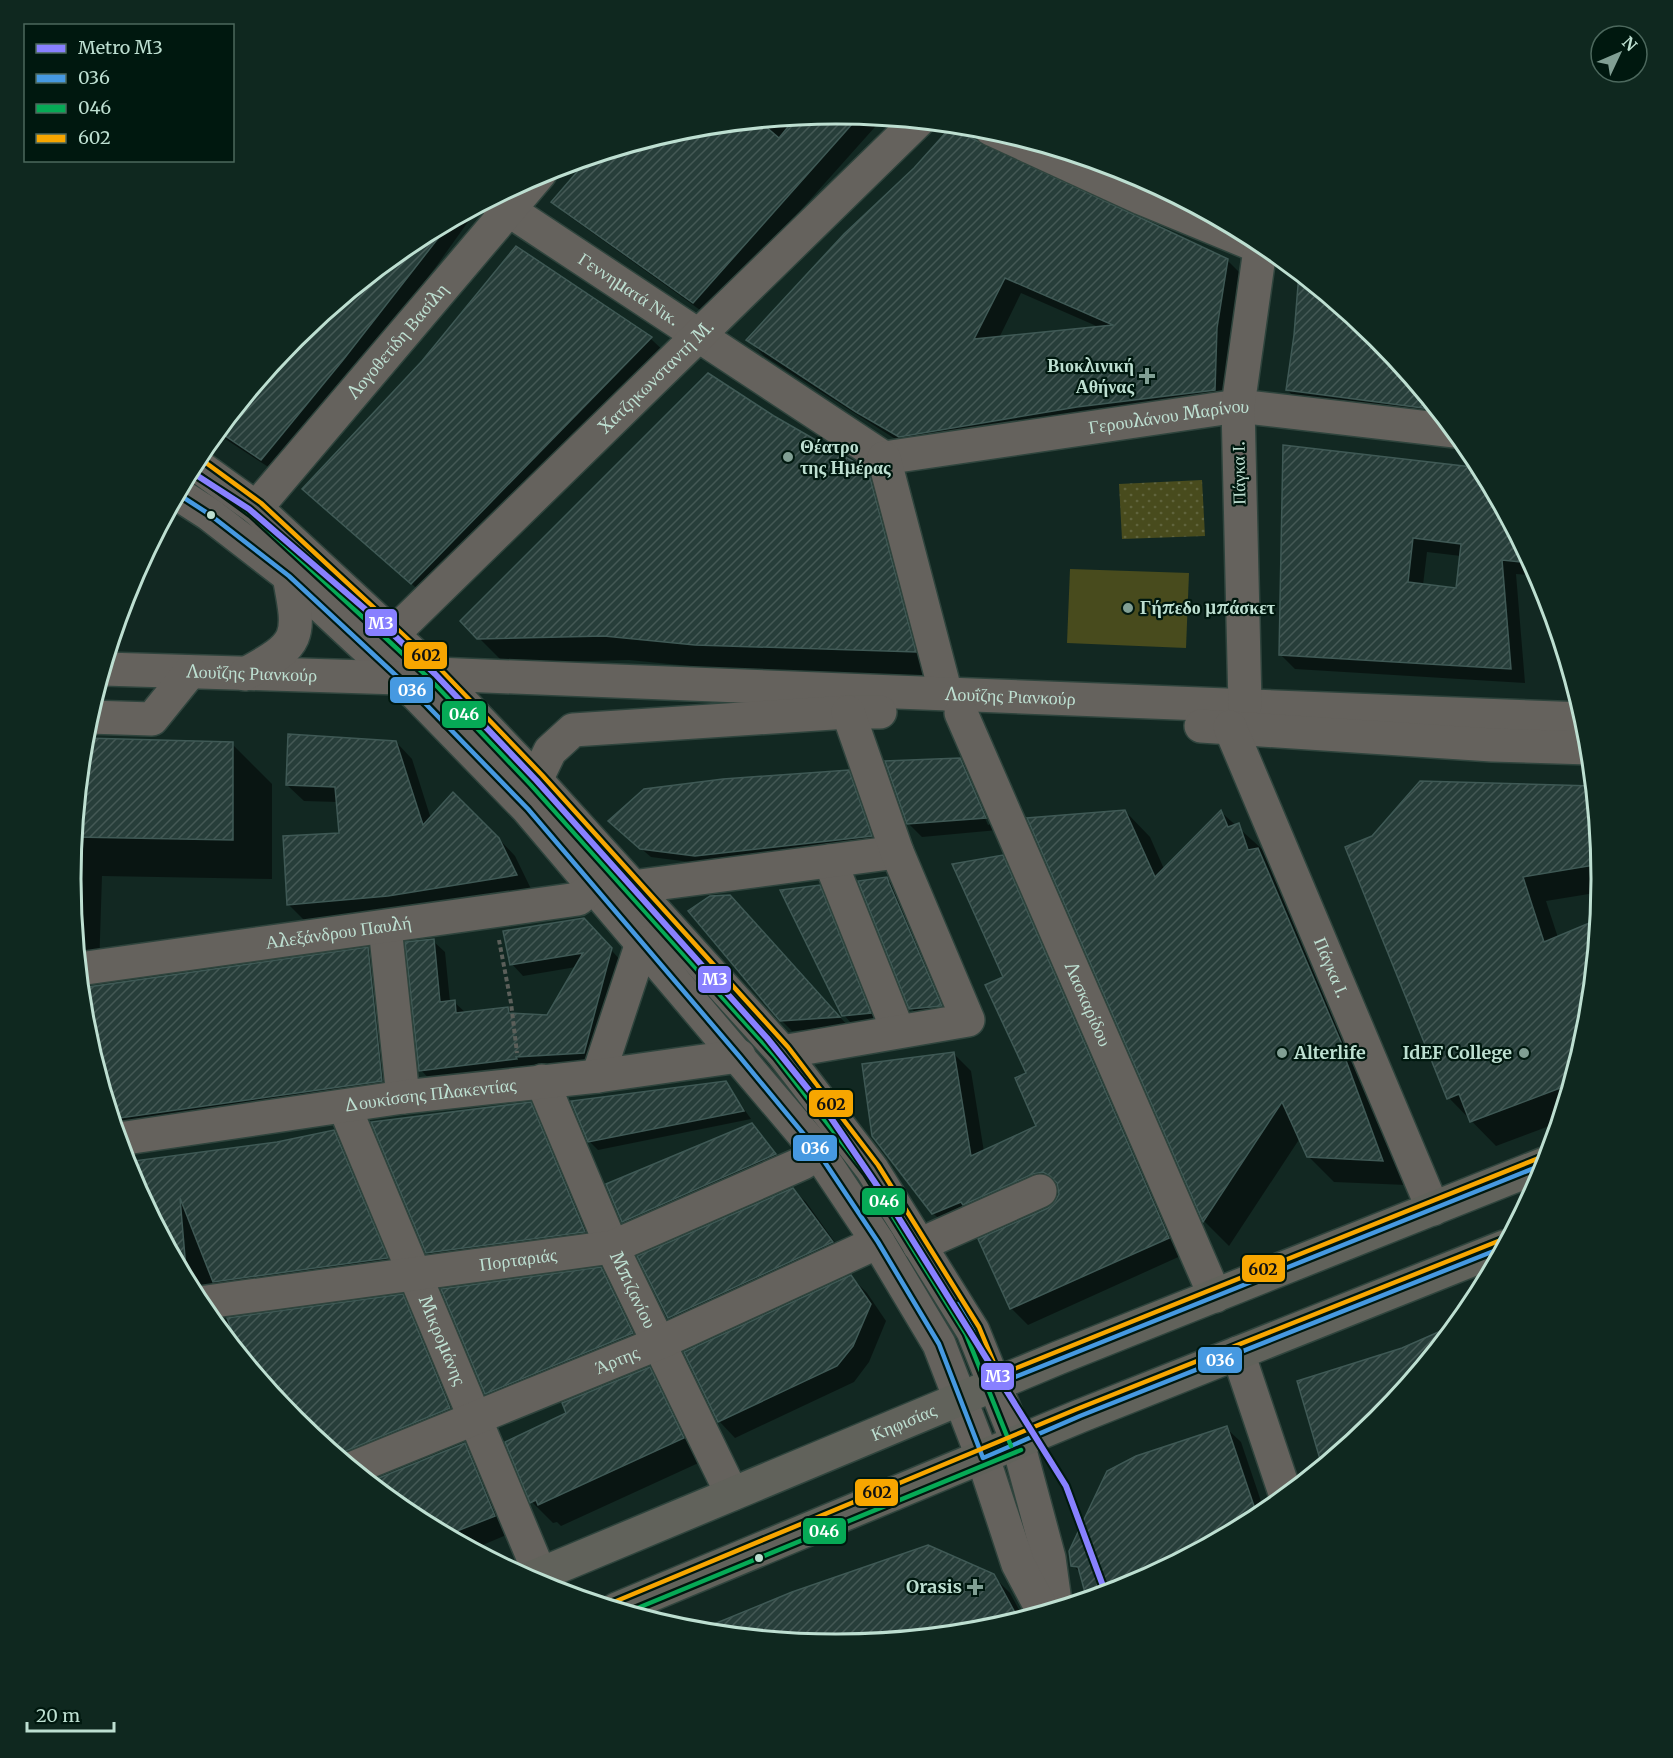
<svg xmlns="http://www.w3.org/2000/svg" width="1673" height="1758" font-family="Merriweather,serif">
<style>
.green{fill:url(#green-dots)}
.pitch{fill:#484b1d}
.shadow{fill:#0007;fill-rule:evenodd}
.building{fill:url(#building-hatch);stroke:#3f5955;stroke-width:1.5;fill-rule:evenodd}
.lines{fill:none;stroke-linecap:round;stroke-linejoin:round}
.minor-casing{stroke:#2f443d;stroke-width:36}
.major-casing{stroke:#2f443d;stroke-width:36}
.path{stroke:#5b5f5a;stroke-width:4;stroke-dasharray:4.5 3;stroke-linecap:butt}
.minor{stroke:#65625d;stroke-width:33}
.major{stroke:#61625b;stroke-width:33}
.bus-1-casing{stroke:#00180f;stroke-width:9}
.bus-2-casing{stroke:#00180f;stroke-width:9}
.bus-3-casing{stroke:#00180f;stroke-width:9}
.bus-1{stroke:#4699e1;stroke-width:4.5}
.bus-2{stroke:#06aa56;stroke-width:4.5}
.bus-3{stroke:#f7a600;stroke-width:4.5}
.metro-1-casing{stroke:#00180f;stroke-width:10}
.metro-1{stroke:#8880ff;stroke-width:6}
.poi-dot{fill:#819f94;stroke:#00180f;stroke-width:2}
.bus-dot{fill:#bddfd1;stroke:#00180f;stroke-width:2}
.labels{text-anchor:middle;stroke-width:4.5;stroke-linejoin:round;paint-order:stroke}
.street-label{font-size:18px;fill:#bddfd1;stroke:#00180f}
.poi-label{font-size:18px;font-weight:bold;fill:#bddfd1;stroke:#00180f;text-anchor:end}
.rim{fill:none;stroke:#bddfd1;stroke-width:3}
.line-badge{stroke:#00180f;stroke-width:2}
.badge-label{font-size:16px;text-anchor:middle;font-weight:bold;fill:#fff}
.pale-badge-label{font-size:16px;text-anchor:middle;font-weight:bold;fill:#111}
</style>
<defs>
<pattern id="green-dots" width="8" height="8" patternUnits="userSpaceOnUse" patternTransform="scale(1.5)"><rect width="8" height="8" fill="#484b1d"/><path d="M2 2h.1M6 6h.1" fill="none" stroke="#60643d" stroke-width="1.8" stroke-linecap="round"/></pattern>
<pattern id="building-hatch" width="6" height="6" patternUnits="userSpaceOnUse" patternTransform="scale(1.5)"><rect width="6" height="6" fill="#273e3a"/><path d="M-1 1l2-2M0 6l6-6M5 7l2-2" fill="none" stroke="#445955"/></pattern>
</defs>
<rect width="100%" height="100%" fill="#122822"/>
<polygon class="green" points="1202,480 1205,536 1122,539 1119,484"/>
<polygon class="pitch" points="1070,569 1189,573 1186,648 1067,643"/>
<g class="shadow">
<polygon points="837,113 883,118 707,315 566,214 553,202 592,157 687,128 726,124 740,136 753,121"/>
<polygon points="465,213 470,219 435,268 355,372 273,470 216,433 295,337 411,242"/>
<path d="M845,235L1227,260L1244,277L1231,406L916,452L764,356L748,340ZM1021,293L1101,328L999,338Z"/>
<polygon points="516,248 651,339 669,356 430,600 304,489 424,362"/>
<polygon points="1302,275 1378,338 1446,420 1299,401 1287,390"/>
<polygon points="773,417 867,471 892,496 939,676 720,669 629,660 504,663 462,621"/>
<path d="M1447,466L1482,469L1539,576L1516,574L1525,683L1295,669L1280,654ZM1427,552L1461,556L1457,589L1423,585Z"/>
<polygon points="84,739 232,744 272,784 272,879 102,876 99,969 79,969 71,879"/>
<polygon points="396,742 412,759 431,819 483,822 515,856 532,891 305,921 289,905 341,834 338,802 304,801 287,785"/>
<path d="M960,760L973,773L998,830L922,837L908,823ZM964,771H967L991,824L988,825Z"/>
<polygon points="848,772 857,781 879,845 705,864 651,857 619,830"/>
<polygon points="1421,783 1594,788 1602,879 1601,892 1546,901 1588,1029 1560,1122 1496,1146 1449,1098 1372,837"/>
<polygon points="1125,811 1150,837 1164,869 1221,812 1263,850 1266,858 1283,875 1407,1185 1334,1182 1308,1156 1300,1138 1229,1246 1204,1221 1029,820"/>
<polygon points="1002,857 1019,874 1185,1254 1028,1325 1011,1308 1049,1209 1057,1202 1059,1189 950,1230 933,1213 954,1054 971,1071 984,1152 1038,1126 1005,977"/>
<polygon points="887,879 895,888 949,1014 919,1017 911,1008"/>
<polygon points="819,887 828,896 878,1021 852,1024 844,1015"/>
<polygon points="741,908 849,1027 792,1031 781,1020"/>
<polygon points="595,932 622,962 595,1064 432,1082 421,1070 433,941 445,952 450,1002 454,1002 466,1013 508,1009 513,1015 548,1016 576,967 523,976 512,964"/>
<polygon points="368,949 391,972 405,1104 120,1143 85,1028"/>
<polygon points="725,1082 751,1119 598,1150 589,1141"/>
<polygon points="530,1104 546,1120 600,1247 443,1269 427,1252"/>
<polygon points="752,1125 783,1163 632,1230 623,1221"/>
<polygon points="333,1131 351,1149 404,1275 199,1304 126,1163 277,1144"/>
<polygon points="793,1190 806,1202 844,1255 681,1330 669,1318"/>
<polygon points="601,1269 614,1282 645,1346 499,1406 486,1393"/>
<polygon points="851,1277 867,1293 886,1321 869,1362 854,1382 735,1438 719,1421 686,1353"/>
<polygon points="402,1296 419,1313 466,1425 357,1472 295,1420 213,1321"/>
<polygon points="649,1369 671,1391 705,1460 561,1526 557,1522 553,1523 532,1502 568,1414"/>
<polygon points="1226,1428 1241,1442 1265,1513 1129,1587 1082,1574 1072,1565"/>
<polygon points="464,1444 481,1461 511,1533 473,1549 411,1516"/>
<polygon points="993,1576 1010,1593 1024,1619 986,1630 836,1645 701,1632 792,1593"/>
</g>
<g class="building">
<polygon points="837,113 860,115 693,303 551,202 590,157 687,128 759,121 779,138 796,117"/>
<path d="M950,128L1228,259L1217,328L1215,390L1077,407L899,437L856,412L746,340L844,234L914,168ZM1005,278L1113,325L974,339Z"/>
<polygon points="449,222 450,223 343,360 261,460 218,431 295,337 411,242"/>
<polygon points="516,246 652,337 411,584 302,489 422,361"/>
<polygon points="1299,273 1378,338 1438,410 1286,390 1294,335"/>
<polygon points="708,373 774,416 868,470 916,652 695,645 604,636 477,639 460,621"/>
<path d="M1283,445L1481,468L1532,563L1502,560L1511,669L1279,655ZM1413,538L1461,544L1456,588L1408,582Z"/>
<polygon points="288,734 396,741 423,825 453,792 499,838 517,875 388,896 287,905 283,836 339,833 335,787 286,785"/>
<polygon points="84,738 233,742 233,840 75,837"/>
<polygon points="960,758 986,818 907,824 885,761"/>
<polygon points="849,770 872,836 695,856 640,849 608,821 644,789 723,779"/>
<polygon points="1420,781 1593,786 1601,864 1523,877 1544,942 1599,919 1588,1029 1571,1084 1470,1122 1459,1094 1447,1099 1345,847 1372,836"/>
<polygon points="1125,810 1155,877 1221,810 1228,827 1239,823 1248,850 1258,848 1346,1054 1344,1055 1383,1161 1307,1157 1282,1102 1203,1222 1027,818"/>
<polygon points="1003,855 1169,1238 1010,1309 978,1239 1048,1208 1055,1201 1059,1194 1057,1183 1050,1176 1043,1172 1033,1174 963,1205 961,1202 932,1214 872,1136 862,1064 954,1052 971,1156 1036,1126 1015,1078 1026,1073 985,985 1003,977 952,864"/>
<polygon points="887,877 889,883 942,1006 909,1009 858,881"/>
<polygon points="820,885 871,1013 842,1016 780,890"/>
<polygon points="730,895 840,1017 780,1021 688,911 710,896"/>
<polygon points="584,918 612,948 584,1053 516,1057 517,1059 419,1071 405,942 434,939 440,1002 455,1000 456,1013 508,1007 509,1013 547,1015 583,953 510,965 503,931"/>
<polygon points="368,947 382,1081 113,1119 85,1028 81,988"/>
<polygon points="726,1081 744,1111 588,1142 571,1101"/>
<polygon points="531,1102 585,1232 426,1253 371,1122"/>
<polygon points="752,1123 776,1154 622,1222 606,1184"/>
<polygon points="334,1130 388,1258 213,1282 180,1198 187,1281 126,1162 277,1142"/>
<polygon points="793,1188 833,1242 668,1318 637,1256"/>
<polygon points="601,1267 633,1333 485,1394 441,1289"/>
<polygon points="851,1275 871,1304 853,1346 837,1366 718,1422 684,1352"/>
<polygon points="403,1294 450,1408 346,1451 338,1456 295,1420 242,1357 227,1318"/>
<polygon points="1459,1323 1378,1421 1322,1466 1297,1381 1402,1348"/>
<polygon points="650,1367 684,1438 538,1505 536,1500 530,1503 505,1442 566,1413 562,1403"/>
<polygon points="1227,1426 1258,1518 1129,1587 1087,1600 1078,1567 1071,1566 1069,1551 1107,1471 1136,1456"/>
<polygon points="465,1443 495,1516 447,1535 411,1516 369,1482"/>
<polygon points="928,1545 994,1574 1019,1620 986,1630 837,1645 697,1631 792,1592"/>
</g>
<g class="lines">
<defs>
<g id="minor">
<polyline points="991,129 1141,198 1260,247"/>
<path id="s1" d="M492,199L884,458"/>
<path id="s2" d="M884,458L1238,406L1455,431"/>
<polyline points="884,458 946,694"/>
<polyline points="194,463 256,508 435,674 536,780 782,1052 872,1169 973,1331 1018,1443 1049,1558 1056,1609"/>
<polyline points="178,494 209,514 289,576 417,695 528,809 816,1149 878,1242 939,1344 983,1458 1018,1564 1044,1613"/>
<path id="s3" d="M256,508L540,173"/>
<path id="s4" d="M393,634L918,121"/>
<path id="s5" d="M104,669L400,678"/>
<path d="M245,674C301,644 301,638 289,576"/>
<path id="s6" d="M435,674L1584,719"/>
<polyline points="1245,705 1238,406 1261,242"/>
<path id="s7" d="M961,713L1215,1296"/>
<polyline points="89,717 152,719 190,672"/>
<polyline points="1201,726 1492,745 1590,748"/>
<path id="s8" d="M1230,727L1433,1209"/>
<polyline points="536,780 550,751 573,730 848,712 880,712"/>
<polyline points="830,861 898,1031"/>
<polyline points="632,887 897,852"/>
<polyline points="385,927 403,1097"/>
<path id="s9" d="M79,969L578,899L595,885"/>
<polyline points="782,1052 968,1020 897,852 848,712"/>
<polyline points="598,1076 642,943"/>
<path id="s10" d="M542,1081L612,1247L732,1494"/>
<path id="s11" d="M345,1108L540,1574"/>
<path id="s12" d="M119,1139L403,1097L598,1076L739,1056"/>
<polyline points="919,1245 1040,1191"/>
<path id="s13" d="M199,1303L612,1247L803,1163L816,1149"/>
<polyline points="1238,1353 1286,1496"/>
<path id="s14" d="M353,1468L659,1343L878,1242"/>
</g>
<g id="major">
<path id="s15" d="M529,1579L1058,1358L1547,1163"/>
<polyline points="617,1609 1080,1416 1504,1247"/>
</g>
</defs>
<use href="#minor" class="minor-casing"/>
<use href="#major" class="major-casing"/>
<polyline class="path" points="499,940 511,1003 517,1053"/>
<use href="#minor" class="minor"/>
<use href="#major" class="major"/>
<defs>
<g id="bus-1">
<polyline points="178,494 209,514 289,576 417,695 528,809 739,1056 816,1149 878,1242 939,1344 983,1458 1080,1416 1504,1247"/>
<polyline points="957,1304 973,1331 995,1385 1547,1163"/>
</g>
<g id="bus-2">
<polyline points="191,470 251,514 430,679 531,785 776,1057 866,1173 966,1334 1011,1446"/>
<polyline points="628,1612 1021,1450"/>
</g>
<g id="bus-3">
<polyline points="198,457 261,503 440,669 542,775 788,1047 878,1165 979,1327 999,1375 1544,1156"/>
<polyline points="614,1602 1077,1409 1501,1240"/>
</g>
</defs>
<use href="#bus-1" class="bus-1-casing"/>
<use href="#bus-2" class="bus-2-casing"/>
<use href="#bus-3" class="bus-3-casing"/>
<use href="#bus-1" class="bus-1"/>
<use href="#bus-2" class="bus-2"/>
<use href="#bus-3" class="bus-3"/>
<defs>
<polyline id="metro-1" points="190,471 249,509 380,622 435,674 536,780 767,1038 829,1115 897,1215 1066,1486 1106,1594"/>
</defs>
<use href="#metro-1" class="metro-1-casing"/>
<use href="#metro-1" class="metro-1"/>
</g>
<g class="poi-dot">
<path d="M1144 367h6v6h6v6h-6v6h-6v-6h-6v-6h6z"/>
<circle cx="788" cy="457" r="6"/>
<circle cx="1128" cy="608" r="6"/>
<circle cx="1282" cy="1053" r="6"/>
<circle cx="1524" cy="1053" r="6"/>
<path d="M972 1578h6v6h6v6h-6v6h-6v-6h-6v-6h6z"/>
</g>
<g class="bus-dot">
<circle cx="211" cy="515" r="5"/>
<circle cx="759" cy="1558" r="5"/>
</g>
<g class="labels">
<g class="street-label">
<text dy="6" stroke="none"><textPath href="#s1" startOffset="164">Γεννηματά Νικ.</textPath></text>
<text dy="6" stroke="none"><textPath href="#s3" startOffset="219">Λογοθετίδη Βασίλη</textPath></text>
<text dy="6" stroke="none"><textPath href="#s4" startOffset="368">Χατζηκωνσταντή Μ.</textPath></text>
<text dy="6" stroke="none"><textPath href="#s2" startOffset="288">Γερουλάνου Μαρίνου</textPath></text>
<text transform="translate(1239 473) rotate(-91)" y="6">Πάγκα Ι.</text>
<text dy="6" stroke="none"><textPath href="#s5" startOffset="148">Λουΐζης Ριανκούρ</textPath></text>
<text dy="6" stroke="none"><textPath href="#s6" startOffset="576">Λουΐζης Ριανκούρ</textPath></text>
<text dy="6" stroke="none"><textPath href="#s9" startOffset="262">Αλεξάνδρου Παυλή</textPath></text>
<text dy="6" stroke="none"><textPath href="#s8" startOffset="261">Πάγκα Ι.</textPath></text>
<text dy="6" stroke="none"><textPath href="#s7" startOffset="318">Λασκαρίδου</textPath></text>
<text dy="6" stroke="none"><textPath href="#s12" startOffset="314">Δουκίσσης Πλακεντίας</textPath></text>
<text dy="6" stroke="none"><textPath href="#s13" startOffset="322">Πορταριάς</textPath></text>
<text dy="6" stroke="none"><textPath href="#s10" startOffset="228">Μπιζανίου</textPath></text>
<text dy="6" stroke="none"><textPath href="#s11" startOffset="252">Μικρομάνης</textPath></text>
<text dy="6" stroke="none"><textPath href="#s14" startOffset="285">Άρτης</textPath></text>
<text dy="6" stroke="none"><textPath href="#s15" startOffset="406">Κηφισίας</textPath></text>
</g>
<g class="poi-label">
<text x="1134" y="372">Βιοκλινική<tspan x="1134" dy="21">Αθήνας</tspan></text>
<text x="800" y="453" text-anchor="start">Θέατρο<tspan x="800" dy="21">της Ημέρας</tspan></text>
<text x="1140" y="614" text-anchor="start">Γήπεδο μπάσκετ</text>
<text x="1294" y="1059" text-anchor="start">Alterlife</text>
<text x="1512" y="1059">IdEF College</text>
<text x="962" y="1593">Orasis</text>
</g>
</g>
<path d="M0 0H1673V1758H0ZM81 879a755 755 0 1 1 1510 0a755 755 0 1 1-1510 0Z" fill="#0f281f" fill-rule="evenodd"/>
<path class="rim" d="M81 879a755 755 0 1 1 1510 0a755 755 0 1 1-1510 0Z"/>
<g class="line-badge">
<rect x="364" y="608" width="34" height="29" rx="6" fill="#8880ff"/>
<rect x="403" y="641" width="45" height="29" rx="6" fill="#f7a600"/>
<rect x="389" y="676" width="45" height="28" rx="6" fill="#4699e1"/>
<rect x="441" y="700" width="46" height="29" rx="6" fill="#06aa56"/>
<rect x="697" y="965" width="35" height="29" rx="6" fill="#8880ff"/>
<rect x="808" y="1089" width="46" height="29" rx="6" fill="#f7a600"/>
<rect x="792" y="1134" width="46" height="28" rx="6" fill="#4699e1"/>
<rect x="861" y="1187" width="45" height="29" rx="6" fill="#06aa56"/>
<rect x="1241" y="1254" width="45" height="29" rx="6" fill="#f7a600"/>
<rect x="1197" y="1346" width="46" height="28" rx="6" fill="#4699e1"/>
<rect x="980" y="1362" width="35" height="29" rx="6" fill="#8880ff"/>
<rect x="854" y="1478" width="45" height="29" rx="6" fill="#f7a600"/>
<rect x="802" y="1517" width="45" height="28" rx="6" fill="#06aa56"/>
</g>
<g class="badge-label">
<text x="381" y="629">Μ3</text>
<text x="412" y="696">036</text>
<text x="464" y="720">046</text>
<text x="715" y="985">Μ3</text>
<text x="815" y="1154">036</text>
<text x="884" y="1207">046</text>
<text x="1220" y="1366">036</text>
<text x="998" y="1382">Μ3</text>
<text x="824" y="1537">046</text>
</g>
<g class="pale-badge-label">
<text x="426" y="661">602</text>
<text x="831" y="1110">602</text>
<text x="1263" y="1275">602</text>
<text x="877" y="1498">602</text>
</g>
<rect x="24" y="24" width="210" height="138" fill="#00180f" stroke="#4c685d" stroke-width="1.5"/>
<rect x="36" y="44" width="30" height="9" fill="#8880ff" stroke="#4c685d" stroke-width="1.5"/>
<text x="78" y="54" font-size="18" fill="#bddfd1">Metro Μ3</text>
<rect x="36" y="74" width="30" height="9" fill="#4699e1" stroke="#4c685d" stroke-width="1.5"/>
<text x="78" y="84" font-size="18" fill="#bddfd1">036</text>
<rect x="36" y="104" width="30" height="9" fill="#06aa56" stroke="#4c685d" stroke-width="1.5"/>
<text x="78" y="114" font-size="18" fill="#bddfd1">046</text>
<rect x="36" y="134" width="30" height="9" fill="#f7a600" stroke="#4c685d" stroke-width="1.5"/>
<text x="78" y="144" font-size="18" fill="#bddfd1">602</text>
<g transform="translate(1619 54) rotate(46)"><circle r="28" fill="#00180f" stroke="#4c685d" stroke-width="1.5"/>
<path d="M0-4.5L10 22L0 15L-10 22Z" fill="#819f94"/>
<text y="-9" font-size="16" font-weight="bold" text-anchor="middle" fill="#bddfd1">N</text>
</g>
<path d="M27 1722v9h87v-9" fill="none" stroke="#bddfd1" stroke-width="3"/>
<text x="36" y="1722" font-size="18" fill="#bddfd1" stroke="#00180f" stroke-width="4.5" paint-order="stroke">20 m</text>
</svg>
